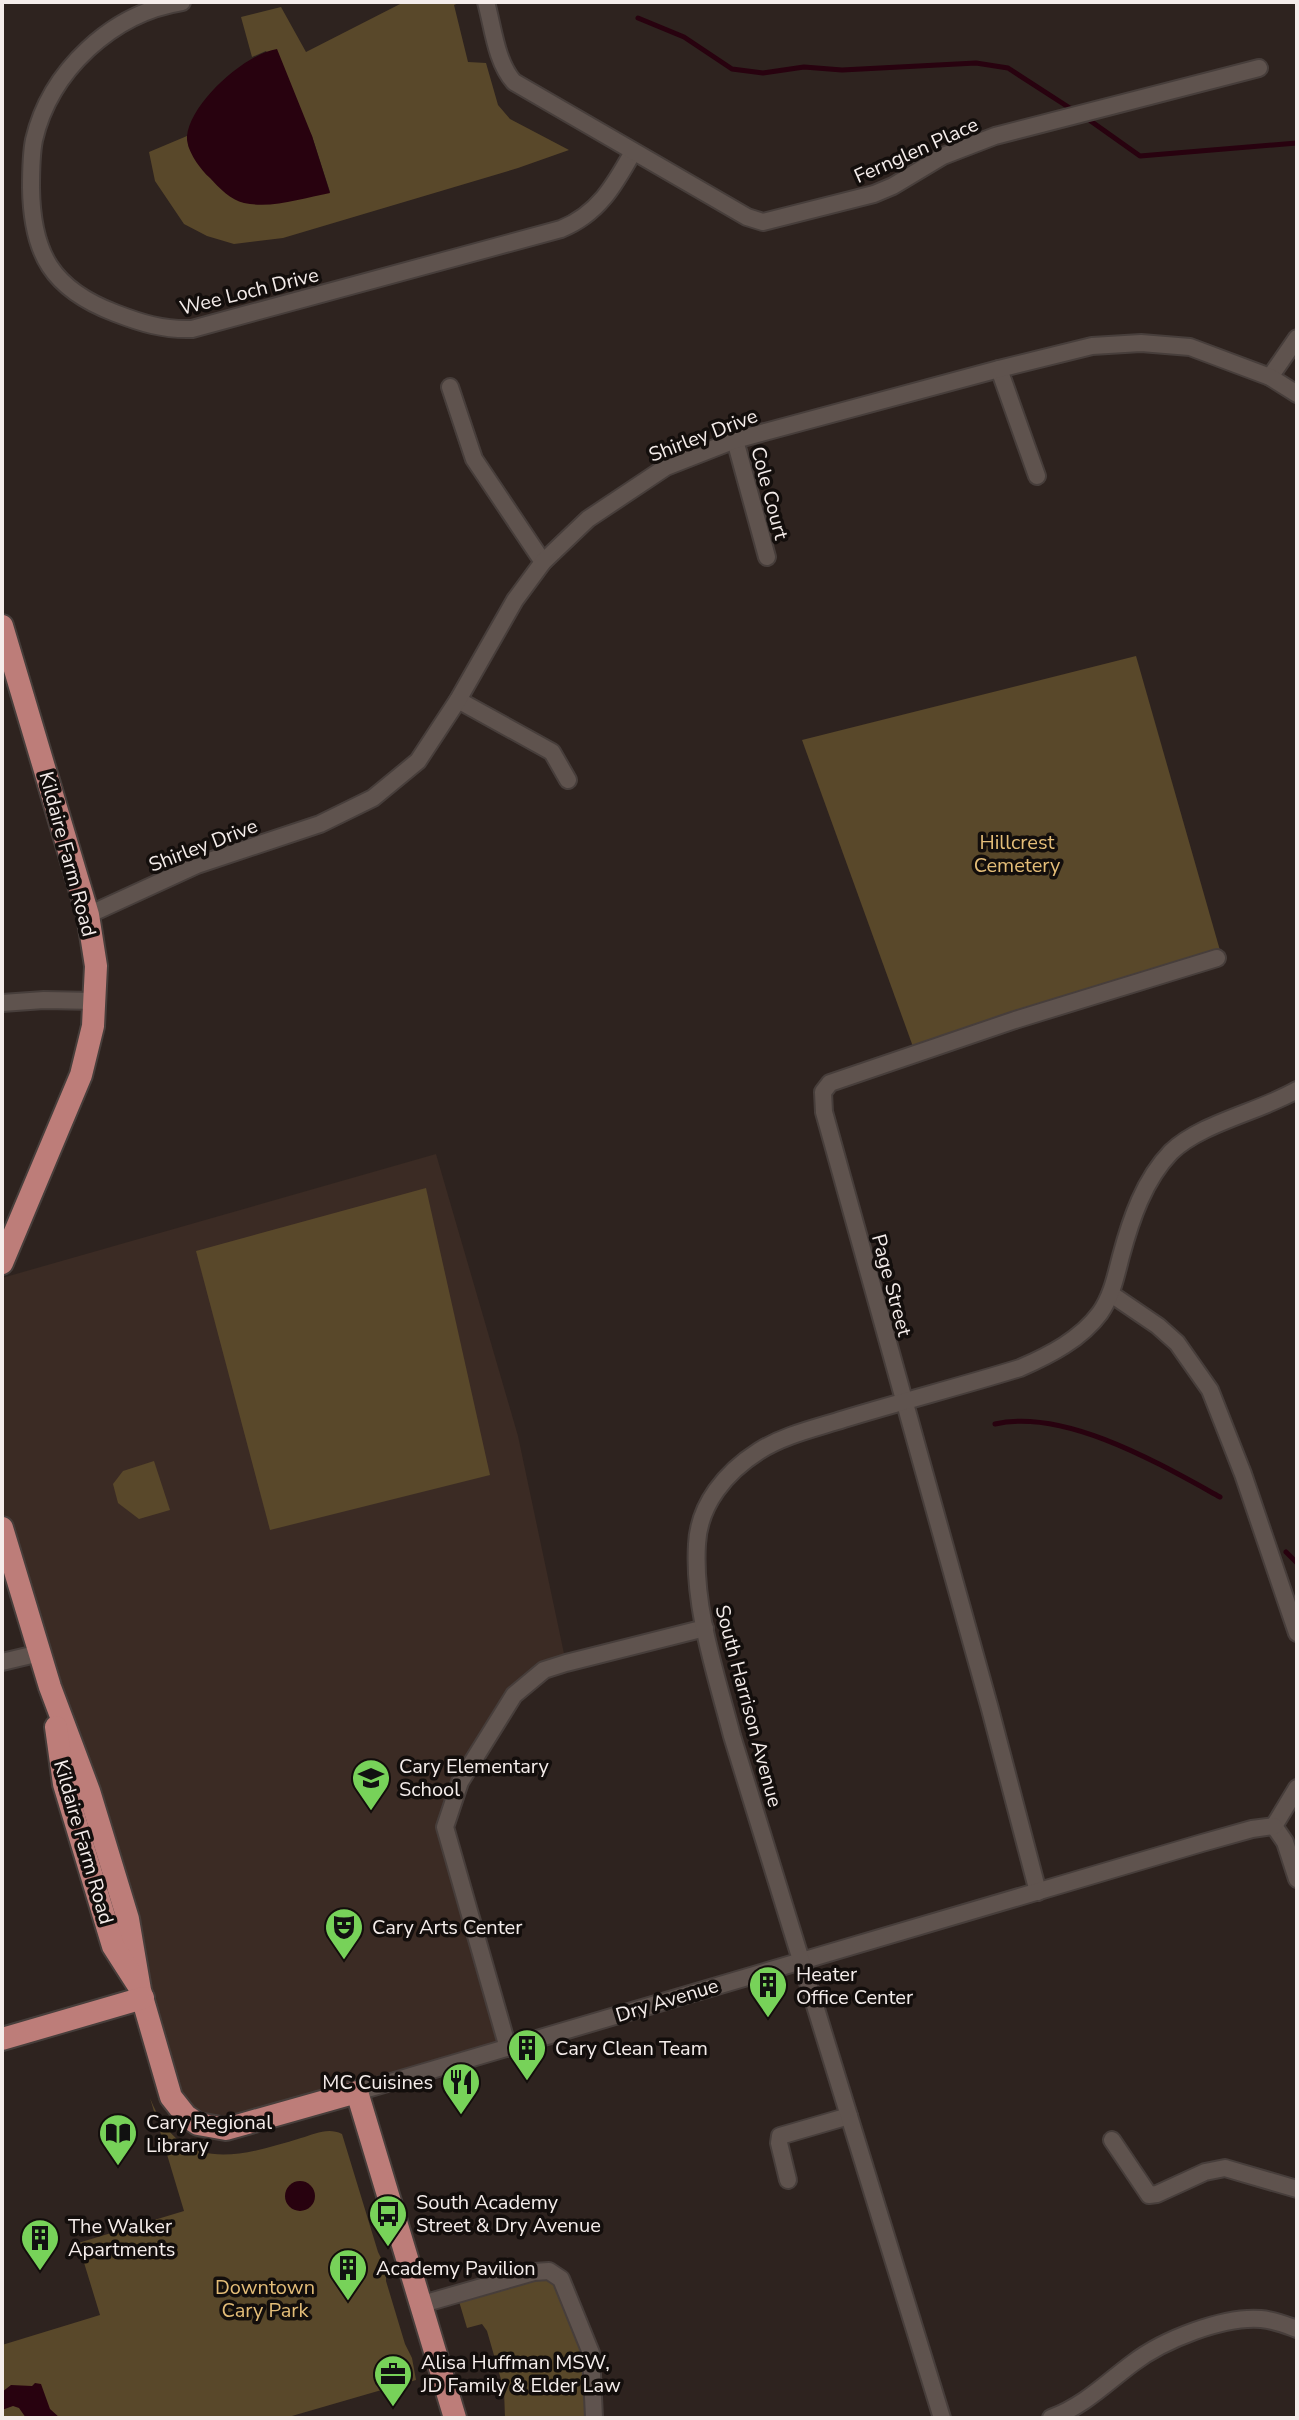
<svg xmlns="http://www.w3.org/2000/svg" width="1299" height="2420" font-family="'Nunito Sans',sans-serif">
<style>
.built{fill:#3b2b24}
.green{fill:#59482a}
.water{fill:#28020f}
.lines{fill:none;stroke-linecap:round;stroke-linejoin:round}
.stream{stroke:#28020f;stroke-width:5}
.minor-casing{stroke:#473e3b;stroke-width:20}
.major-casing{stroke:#473e3b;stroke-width:26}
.minor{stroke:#5f534e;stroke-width:16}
.major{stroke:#bd7d79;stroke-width:22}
.labels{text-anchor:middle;stroke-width:7;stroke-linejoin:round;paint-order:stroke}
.street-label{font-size:20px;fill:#f5edeb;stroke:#130e0c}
.park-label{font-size:20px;fill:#e4bd78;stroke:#130e0c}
.poi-label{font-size:20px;fill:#f5edeb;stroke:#130e0c;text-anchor:start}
</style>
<rect width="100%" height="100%" fill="#2e231f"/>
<polygon class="built" points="436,1154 518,1436 566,1663 523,1686 446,1819 508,2048 239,2128 186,2116 2,1514 2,1278"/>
<g class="green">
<polygon points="404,2 461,2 454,5 468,62 486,63 498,105 510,119 569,150 518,168 283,238 234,244 207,236 184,224 155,181 149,152 187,136 189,148 330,192 312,136 266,51 252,57 241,17 281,7 306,52"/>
<polygon points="1136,656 1223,961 916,1055 802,740"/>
<polygon points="426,1188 490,1475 270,1530 196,1251"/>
<polygon points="154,1461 170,1510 139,1519 118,1503 113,1484 123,1471"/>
<path d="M150,2098C180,2175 239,2157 301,2138C315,2134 328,2127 342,2134L378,2252L386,2268V2281L405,2344L412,2358L416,2380L285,2418H2V2345L100,2315L78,2243L184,2211Z"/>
<polygon points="539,2275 556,2282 579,2339 586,2418 505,2418 504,2390 487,2331 482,2324 467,2328 458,2298"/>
</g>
<g class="water">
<path d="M277,49L312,136L330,193C303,198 272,209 244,203C231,200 219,188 210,178C200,169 186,150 187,136C191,102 245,54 277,49Z"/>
<circle cx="300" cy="2196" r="15"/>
<polygon points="35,2383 41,2384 50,2409 60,2418 26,2418 19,2408 13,2406 2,2410 2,2392 11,2385 32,2386"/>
</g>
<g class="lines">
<g class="stream">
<polyline points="638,18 684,37 732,69 763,73 804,67 842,70 976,63 1008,68 1076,112"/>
<polyline points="1085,117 1140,156 1297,143"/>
<path d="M995,1424C1065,1408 1160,1464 1220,1497"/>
<polyline points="1286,1552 1297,1563"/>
</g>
<defs>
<g id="minor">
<path d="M182,2C112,13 50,71 34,140C31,155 31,172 31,188C32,254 52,289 115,313C141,323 163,330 192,329L561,229C598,214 614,186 633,152"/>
<path d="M486,2C493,27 496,62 514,82L747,217L763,222L874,194L893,186L943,156L995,136L1259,68"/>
<polyline points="999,369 1037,476"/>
<polyline points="1270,377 1297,338"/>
<polyline points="450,387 474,459 543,562"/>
<polyline points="735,440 767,557"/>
<polyline points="458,700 552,752 568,780"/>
<polyline points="88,915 197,865 320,824 373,798 418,761 458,700 515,600 543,562 588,519 666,467 735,440 999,369 1092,346 1141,343 1190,347 1270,377 1297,394"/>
<polyline points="2,1003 44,1000 96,1001"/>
<polyline points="1111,1294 1158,1326 1177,1343 1210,1390 1243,1474 1297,1633"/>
<polyline points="2,1662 40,1653"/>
<polyline points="1274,1826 1285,1842 1297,1879"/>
<polyline points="1274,1826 1297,1788"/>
<polyline points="1038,1892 990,1709 824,1112 823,1092 830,1083 1015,1020 1217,958"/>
<polyline points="508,2048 445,1827 460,1782 514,1695 544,1670 566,1663 705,1628"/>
<polyline points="357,2092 1202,1843 1252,1829 1274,1826"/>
<polyline points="1112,2140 1149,2195 1157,2194 1205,2172 1225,2168 1297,2189"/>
<polyline points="788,2180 779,2143 780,2136 849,2116"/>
<polyline points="419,2305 534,2272 549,2271 561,2279 591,2353 594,2418"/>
<path d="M942,2418L732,1736C716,1674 693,1608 697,1544C699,1504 726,1472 759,1451C784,1435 816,1428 844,1419C903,1401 962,1386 1020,1368C1050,1355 1081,1339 1100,1313C1112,1296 1116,1275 1121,1256C1131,1219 1144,1180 1171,1152C1201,1123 1259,1112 1297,1090"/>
<path d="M1051,2418C1084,2406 1106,2383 1133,2363C1163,2340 1223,2316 1261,2319C1274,2320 1286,2325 1297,2329"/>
</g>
<g id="major">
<polyline points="2,626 88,915 96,966 93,1026 81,1075 2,1263"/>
<polyline points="2,1528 50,1687 89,1791 128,1919 140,1990 171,2097 186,2116 198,2124 226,2129 357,2092 455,2418"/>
<polyline points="56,1727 64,1784 113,1946 138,1985"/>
<polyline points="2,2039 143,1998"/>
</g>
</defs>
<use href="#minor" class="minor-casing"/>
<use href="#major" class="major-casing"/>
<use href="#minor" class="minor"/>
<use href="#major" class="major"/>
</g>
<defs>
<symbol id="school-pin" viewBox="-11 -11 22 30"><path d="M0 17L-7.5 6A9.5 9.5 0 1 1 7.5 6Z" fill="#77d259" stroke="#130e0c"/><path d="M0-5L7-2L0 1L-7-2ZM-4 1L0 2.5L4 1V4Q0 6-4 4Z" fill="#111"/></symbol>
<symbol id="theatre-pin" viewBox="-11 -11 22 30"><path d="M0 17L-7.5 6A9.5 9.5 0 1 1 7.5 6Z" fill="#77d259" stroke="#130e0c"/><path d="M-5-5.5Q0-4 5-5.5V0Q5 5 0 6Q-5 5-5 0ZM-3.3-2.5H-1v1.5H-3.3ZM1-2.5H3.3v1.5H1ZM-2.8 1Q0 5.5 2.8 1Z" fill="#111"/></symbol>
<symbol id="building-pin" viewBox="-11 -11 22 30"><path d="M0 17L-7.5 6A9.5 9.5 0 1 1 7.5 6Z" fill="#77d259" stroke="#130e0c"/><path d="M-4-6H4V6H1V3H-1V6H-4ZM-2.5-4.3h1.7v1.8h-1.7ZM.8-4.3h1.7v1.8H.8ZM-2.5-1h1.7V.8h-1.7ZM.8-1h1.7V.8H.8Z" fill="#111"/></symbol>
<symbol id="restaurant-pin" viewBox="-11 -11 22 30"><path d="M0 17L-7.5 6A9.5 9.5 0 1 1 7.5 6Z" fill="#77d259" stroke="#130e0c"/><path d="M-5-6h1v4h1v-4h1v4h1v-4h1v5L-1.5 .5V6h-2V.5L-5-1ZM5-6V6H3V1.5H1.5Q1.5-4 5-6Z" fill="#111"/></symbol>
<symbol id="library-pin" viewBox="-11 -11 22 30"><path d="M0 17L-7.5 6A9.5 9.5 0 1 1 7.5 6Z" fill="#77d259" stroke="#130e0c"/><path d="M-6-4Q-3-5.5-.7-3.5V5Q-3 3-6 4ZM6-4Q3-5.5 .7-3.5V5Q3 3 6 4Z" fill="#111"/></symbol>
<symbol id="bus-pin" viewBox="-11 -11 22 30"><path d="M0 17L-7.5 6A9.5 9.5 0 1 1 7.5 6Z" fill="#77d259" stroke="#130e0c"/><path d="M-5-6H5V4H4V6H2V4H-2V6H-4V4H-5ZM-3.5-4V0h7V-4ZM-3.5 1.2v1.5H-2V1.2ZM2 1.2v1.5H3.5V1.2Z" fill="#111"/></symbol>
<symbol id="office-pin" viewBox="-11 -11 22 30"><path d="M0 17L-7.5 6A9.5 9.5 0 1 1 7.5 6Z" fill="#77d259" stroke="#130e0c"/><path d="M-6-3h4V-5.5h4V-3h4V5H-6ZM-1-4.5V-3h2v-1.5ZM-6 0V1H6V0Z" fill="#111"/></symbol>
</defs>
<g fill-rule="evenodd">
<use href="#school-pin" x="349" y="1756" width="44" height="60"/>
<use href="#theatre-pin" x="322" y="1905" width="44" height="60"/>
<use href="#building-pin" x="746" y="1963" width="44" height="60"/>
<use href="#building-pin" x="505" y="2026" width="44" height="60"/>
<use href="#restaurant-pin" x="439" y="2060" width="44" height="60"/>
<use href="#library-pin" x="96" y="2111" width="44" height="60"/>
<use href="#bus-pin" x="366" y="2192" width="44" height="60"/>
<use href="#building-pin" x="18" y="2216" width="44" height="60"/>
<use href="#building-pin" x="326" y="2246" width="44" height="60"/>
<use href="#office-pin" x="371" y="2352" width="44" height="60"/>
</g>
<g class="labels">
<g class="street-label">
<text transform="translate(916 150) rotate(-24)" y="7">Fernglen Place</text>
<text transform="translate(249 291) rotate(-14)" y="7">Wee Loch Drive</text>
<text transform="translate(703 435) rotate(-21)" y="7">Shirley Drive</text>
<text transform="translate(770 493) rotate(75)" y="7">Cole Court</text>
<text transform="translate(203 845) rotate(-21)" y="7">Shirley Drive</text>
<text transform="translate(68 854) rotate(75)" y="7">Kildaire Farm Road</text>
<text transform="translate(892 1285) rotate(75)" y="7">Page Street</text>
<text transform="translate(749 1706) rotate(75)" y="7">South Harrison Avenue</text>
<text transform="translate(84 1842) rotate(74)" y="7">Kildaire Farm Road</text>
<text transform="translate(667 2000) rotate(-17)" y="7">Dry Avenue</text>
</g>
<g class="park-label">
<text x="1017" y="849">Hillcrest<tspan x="1017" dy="23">Cemetery</tspan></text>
<text x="265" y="2294">Downtown<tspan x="265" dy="23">Cary Park</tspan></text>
</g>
<g class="poi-label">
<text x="399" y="1773">Cary Elementary<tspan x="399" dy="23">School</tspan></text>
<text x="372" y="1934">Cary Arts Center</text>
<text x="796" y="1981">Heater<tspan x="796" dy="23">Office Center</tspan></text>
<text x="555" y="2055">Cary Clean Team</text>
<text x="433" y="2089" text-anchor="end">MC Cuisines</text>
<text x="146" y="2129">Cary Regional<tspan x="146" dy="23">Library</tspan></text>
<text x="416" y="2209">South Academy<tspan x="416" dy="23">Street &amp; Dry Avenue</tspan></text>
<text x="68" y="2233">The Walker<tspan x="68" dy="23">Apartments</tspan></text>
<text x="376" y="2275">Academy Pavilion</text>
<text x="421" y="2369">Alisa Huffman MSW,<tspan x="421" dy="23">JD Family &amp; Elder Law</tspan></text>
</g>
</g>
<rect width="1299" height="2420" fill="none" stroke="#f5edeb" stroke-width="8"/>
</svg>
